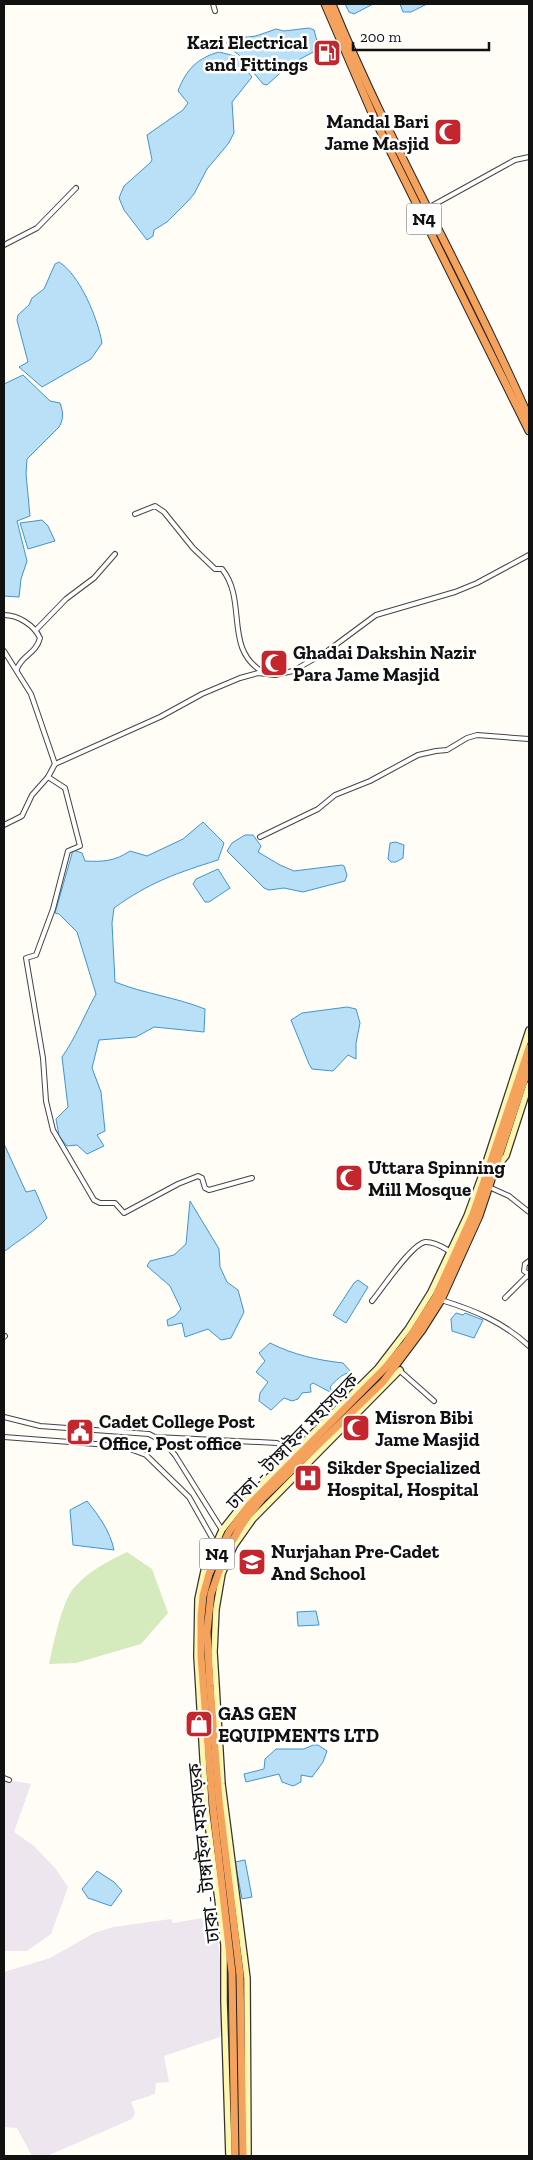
<svg xmlns="http://www.w3.org/2000/svg" width="533" height="2160" font-family="'Zilla Slab','Noto Sans Bengali',serif">
<style>
.industrial{fill:#eee6ef}
.green{fill:#d5ebbd}
.water{fill:#b9e0f7;stroke:#3f96cf}
.lines{fill:none;stroke-linecap:round;stroke-linejoin:round}
.street-casing{stroke:#444;stroke-width:6}
.secondary-casing{stroke:#333;stroke-width:8}
.highway-casing{stroke:#222;stroke-width:9}
.street{stroke:#fff;stroke-width:4}
.secondary{stroke:#fff6b0;stroke-width:5.5}
.highway{stroke:#f5a25d;stroke-width:7}
.labels{text-anchor:middle;stroke-width:5;stroke-linejoin:round;paint-order:stroke}
.shield{fill:#fff;stroke:#585858;stroke-width:1}
.shield-label{font-size:18px;font-weight:bold;fill:#111}
.poi-label{font-size:19px;font-weight:bold;fill:#111;stroke:#fff;text-anchor:start}
.street-label{font-size:19px;fill:#111;stroke:#fff}
</style>
<rect width="100%" height="100%" fill="#fffdf5"/>
<g class="industrial">
<polygon points="4,1779 31,1784 14,1832 34,1846 55,1868 68,1887 51,1934 27,1951 4,1951"/>
<polygon points="215,1916 220,1958 220,1999 224,2014 220,2037 164,2056 169,2082 156,2083 155,2094 131,2102 135,2113 132,2119 47,2156 32,2156 17,2128 4,2127 4,1972 50,1958 94,1933 113,1927 171,1919 173,1923"/>
</g>
<path class="green" d="M127,1552L152,1569L168,1613L141,1644L76,1663L49,1664C53,1646 62,1602 73,1589C87,1572 108,1561 127,1552Z"/>
<g class="water">
<polygon points="345,4 373,4 354,14 349,12"/>
<polygon points="400,4 427,4 411,12 403,12"/>
<polygon points="309,28 314,30 318,45 317,50 289,65 267,85 263,84 239,55 228,47 227,42 230,39 256,36 276,29 284,31"/>
<path d="M219,52L235,56L252,77L232,102L234,133L228,144L207,169L194,194L188,201L167,222L154,230L153,236L147,240L124,210L119,198L124,186L150,163L152,160L147,135L183,110L188,103L178,91C186,70 197,58 219,52Z"/>
<path d="M59,262C80,275 98,319 102,343L91,359L42,387L19,367L28,362L17,320L18,315L29,305L32,298L44,289L55,264Z"/>
<path d="M23,375L50,401L60,403C63,411 64,419 59,427L27,459L26,474L30,516L17,521L27,561L21,579L19,597L4,596V384Z"/>
<polygon points="42,520 48,526 55,541 28,549 20,523"/>
<path d="M203,822L224,843L218,860C177,873 150,882 114,908L112,923L115,982C145,994 175,997 205,1009L204,1032L154,1027L136,1037L99,1040L92,1068L101,1092L105,1131L97,1135L104,1146L87,1154L77,1145L67,1146L59,1136L56,1119L68,1107L62,1057C75,1039 85,1014 96,994L77,932L59,914L55,913L73,850L82,853L85,861C104,862 115,861 130,851L147,856L183,839Z"/>
<polygon points="245,835 253,835 261,846 258,852 280,865 294,871 342,865 344,866 347,875 345,881 303,892 284,888 269,890 264,888 227,851 232,843"/>
<polygon points="396,842 404,845 403,858 396,862 391,862 388,859 390,843"/>
<polygon points="218,869 230,888 209,902 205,902 193,884 196,879"/>
<polygon points="347,1007 356,1009 360,1023 356,1043 356,1059 348,1055 333,1071 312,1069 309,1064 291,1020 302,1013"/>
<path d="M4,1144L26,1192L35,1190L47,1218C35,1231 19,1240 5,1251H4Z"/>
<polygon points="190,1201 219,1249 220,1267 227,1282 238,1290 244,1312 231,1338 221,1340 208,1329 185,1337 182,1323 168,1326 167,1320 175,1316 181,1309 170,1286 147,1266 150,1261 174,1255 186,1244"/>
<polygon points="358,1280 368,1287 346,1323 333,1315 354,1283"/>
<polygon points="456,1313 463,1315 465,1313 483,1320 474,1338 452,1331 451,1319"/>
<path d="M270,1343C294,1355 317,1360 343,1363L351,1372C342,1374 336,1380 330,1387L332,1393L313,1383L310,1385L311,1392L302,1393L298,1399L292,1401L284,1398L271,1410L259,1401L260,1393L268,1382L256,1372L265,1361L259,1353Z"/>
<path d="M87,1501C99,1516 110,1531 114,1550L73,1545L70,1510Z"/>
<polygon points="316,1611 319,1625 298,1626 297,1612"/>
<polygon points="313,1745 318,1745 327,1751 323,1762 312,1777 301,1775 301,1782 293,1786 282,1782 279,1774 246,1782 244,1774 264,1769 265,1759 276,1749 304,1749"/>
<polygon points="245,1860 252,1897 242,1899 235,1862"/>
<polygon points="97,1871 114,1882 122,1891 111,1906 88,1898 82,1889"/>
</g>
<g class="lines">
<defs>
<g id="street">
<polyline points="213,4 215,11"/>
<polyline points="428,208 515,160 529,157"/>
<polyline points="4,245 37,228 76,188"/>
<path d="M135,514L155,506L164,512L193,548L215,569H222C248,601 223,649 263,672"/>
<path d="M4,615C18,615 34,625 40,638C36,654 22,655 17,669"/>
<polyline points="36,630 66,599 94,578 115,554"/>
<polyline points="4,651 31,694 55,764"/>
<polyline points="48,777 65,788 80,846 68,851 53,909 36,955 26,958 43,1058 46,1101 53,1130 94,1200 100,1203 115,1203 124,1213 178,1184 198,1176 202,1178 205,1188 209,1190 252,1178"/>
<polyline points="4,825 22,816 32,795 48,777 55,764 160,717 202,694 240,678 258,673 275,675 293,671 326,652 376,615 455,592 477,583 529,555"/>
<polyline points="260,837 318,809 335,795 370,781 418,755 436,751 447,750 467,738 477,735 529,739"/>
<polyline points="489,1187 509,1196 529,1212"/>
<polyline points="529,1261 525,1264 524,1271 529,1274"/>
<polyline points="505,1298 528,1275 529,1277"/>
<path d="M441,1300C474,1310 503,1322 529,1346"/>
<path d="M372,1301C382,1289 413,1242 426,1242C436,1242 444,1248 451,1252"/>
<polyline points="4,1337 5,1336"/>
<polyline points="399,1370 434,1401"/>
<polyline points="4,1417 40,1426 149,1434 164,1442 175,1455 222,1530"/>
<polyline points="4,1437 122,1446 146,1455 189,1497 215,1543"/>
<polyline points="156,1437 277,1443 292,1455"/>
<polyline points="4,1778 9,1780"/>
</g>
<g id="secondary">
<polyline points="496,1168 506,1156 529,1085"/>
<polyline points="229,2156 224,2001 224,1945 206,1808 197,1656 198,1599 204,1571 222,1530 245,1501 378,1368 408,1329 431,1292 467,1216 482,1175 529,1030"/>
<polyline points="248,2156 247,1978 222,1784 214,1652 216,1609 222,1574 234,1546 253,1519 400,1370"/>
</g>
<g id="highway">
<polyline points="325,4 375,120 529,431"/>
<path d="M332,4C390,146 468,278 529,418"/>
<polyline points="235,2156 232,1973 213,1808 201,1657 201,1617 203,1596 209,1574 229,1532 249,1505 385,1368 406,1343 435,1298 473,1214 529,1048"/>
<polyline points="243,2156 240,1975 219,1800 210,1686 207,1632 211,1594 226,1552 244,1521 262,1499 383,1382 422,1330 441,1300 479,1216 529,1066"/>
</g>
</defs>
<use href="#street" class="street-casing"/>
<use href="#secondary" class="secondary-casing"/>
<use href="#highway" class="highway-casing"/>
<use href="#street" class="street"/>
<use href="#secondary" class="secondary"/>
<use href="#highway" class="highway"/>
</g>
<defs>
<symbol id="fuel-square" viewBox="-11 -11 22 22"><rect x="-9" y="-9" width="18" height="18" rx="4" fill="#c4262e" stroke="#fff"/><path d="M-5.5-6h7V0h2V4h1.3V-2.5L3-4.5l.8-.8L6-3V5H2.5V1h-1V6h-7ZM-4.2-4.7v3.2H.2V-4.7Z" fill="#fff"/></symbol>
<symbol id="mosque-square" viewBox="-11 -11 22 22"><rect x="-9" y="-9" width="18" height="18" rx="4" fill="#c4262e" stroke="#fff"/><path d="M3.5-4.9A6 6 0 1 0 3.5 4.9A5 5 0 1 1 3.5-4.9Z" fill="#fff"/></symbol>
<symbol id="civic-square" viewBox="-11 -11 22 22"><rect x="-9" y="-9" width="18" height="18" rx="4" fill="#c4262e" stroke="#fff"/><path d="M-.6-6.5H3V-4.5H.6V-3L4-1V1h2V6H-6V1h2V-1L-.6-3ZM-1.2 2.5V6h2.4V2.5Z" fill="#fff"/></symbol>
<symbol id="hospital-square" viewBox="-11 -11 22 22"><rect x="-9" y="-9" width="18" height="18" rx="4" fill="#c4262e" stroke="#fff"/><path d="M-5-5h3v3.5h4V-5h3V5h-3V1.5h-4V5h-3Z" fill="#fff"/></symbol>
<symbol id="school-square" viewBox="-11 -11 22 22"><rect x="-9" y="-9" width="18" height="18" rx="4" fill="#c4262e" stroke="#fff"/><path d="M0-5L7-2L0 1L-7-2ZM-4 1L0 2.5L4 1V4Q0 6-4 4Z" fill="#fff"/></symbol>
<symbol id="shop-square" viewBox="-11 -11 22 22"><rect x="-9" y="-9" width="18" height="18" rx="4" fill="#c4262e" stroke="#fff"/><path d="M-5-2.5h2.3a2.7 3.5 0 0 1 5.4 0H5L5.5 6h-11ZM-1.5-2.5h3a1.5 2.3 0 0 0-3 0Z" fill="#fff"/></symbol>
</defs>
<g fill-rule="evenodd">
<use href="#fuel-square" x="311" y="37" width="32" height="32"/>
<use href="#mosque-square" x="432" y="116" width="32" height="32"/>
<use href="#mosque-square" x="258" y="647" width="32" height="32"/>
<use href="#mosque-square" x="333" y="1162" width="32" height="32"/>
<use href="#mosque-square" x="340" y="1412" width="32" height="32"/>
<use href="#civic-square" x="64" y="1416" width="32" height="32"/>
<use href="#hospital-square" x="292" y="1462" width="32" height="32"/>
<use href="#school-square" x="236" y="1546" width="32" height="32"/>
<use href="#shop-square" x="183" y="1708" width="32" height="32"/>
</g>
<g class="labels">
<g class="shield">
<rect x="406.5" y="203.5" width="35" height="31" rx="4"/>
<rect x="199.5" y="1538.5" width="35" height="31" rx="4"/>
</g>
<g class="shield-label">
<text x="424" y="225">N4</text>
<text x="217" y="1560">N4</text>
</g>
<g class="poi-label">
<text x="308" y="49" text-anchor="end">Kazi Electrical<tspan x="308" dy="22">and Fittings</tspan></text>
<text x="429" y="128" text-anchor="end">Mandal Bari<tspan x="429" dy="22">Jame Masjid</tspan></text>
<text x="293" y="659">Ghadai Dakshin Nazir<tspan x="293" dy="22">Para Jame Masjid</tspan></text>
<text x="368" y="1174">Uttara Spinning<tspan x="368" dy="22">Mill Mosque</tspan></text>
<text x="375" y="1424">Misron Bibi<tspan x="375" dy="22">Jame Masjid</tspan></text>
<text x="99" y="1428">Cadet College Post<tspan x="99" dy="22">Office, Post office</tspan></text>
<text x="327" y="1474">Sikder Specialized<tspan x="327" dy="22">Hospital, Hospital</tspan></text>
<text x="271" y="1558">Nurjahan Pre-Cadet<tspan x="271" dy="22">And School</tspan></text>
<text x="218" y="1720">GAS GEN<tspan x="218" dy="22">EQUIPMENTS LTD</tspan></text>
</g>
<g class="street-label">
<text transform="translate(292 1441) rotate(-46)" y="7">ঢাকা - টাঙ্গাইল মহাসড়ক</text>
<text transform="translate(203 1853) rotate(-96)" y="7">ঢাকা - টাঙ্গাইল মহাসড়ক</text>
</g>
</g>
<rect width="533" height="2160" fill="none" stroke="#111111" stroke-width="10"/>
<path d="M353 42v8h136v-8" fill="none" stroke="#111111" stroke-width="2.5"/>
<text x="360" y="42" font-size="15" fill="#111111" stroke="#ffffff" stroke-width="4" paint-order="stroke">200 m</text>
</svg>
